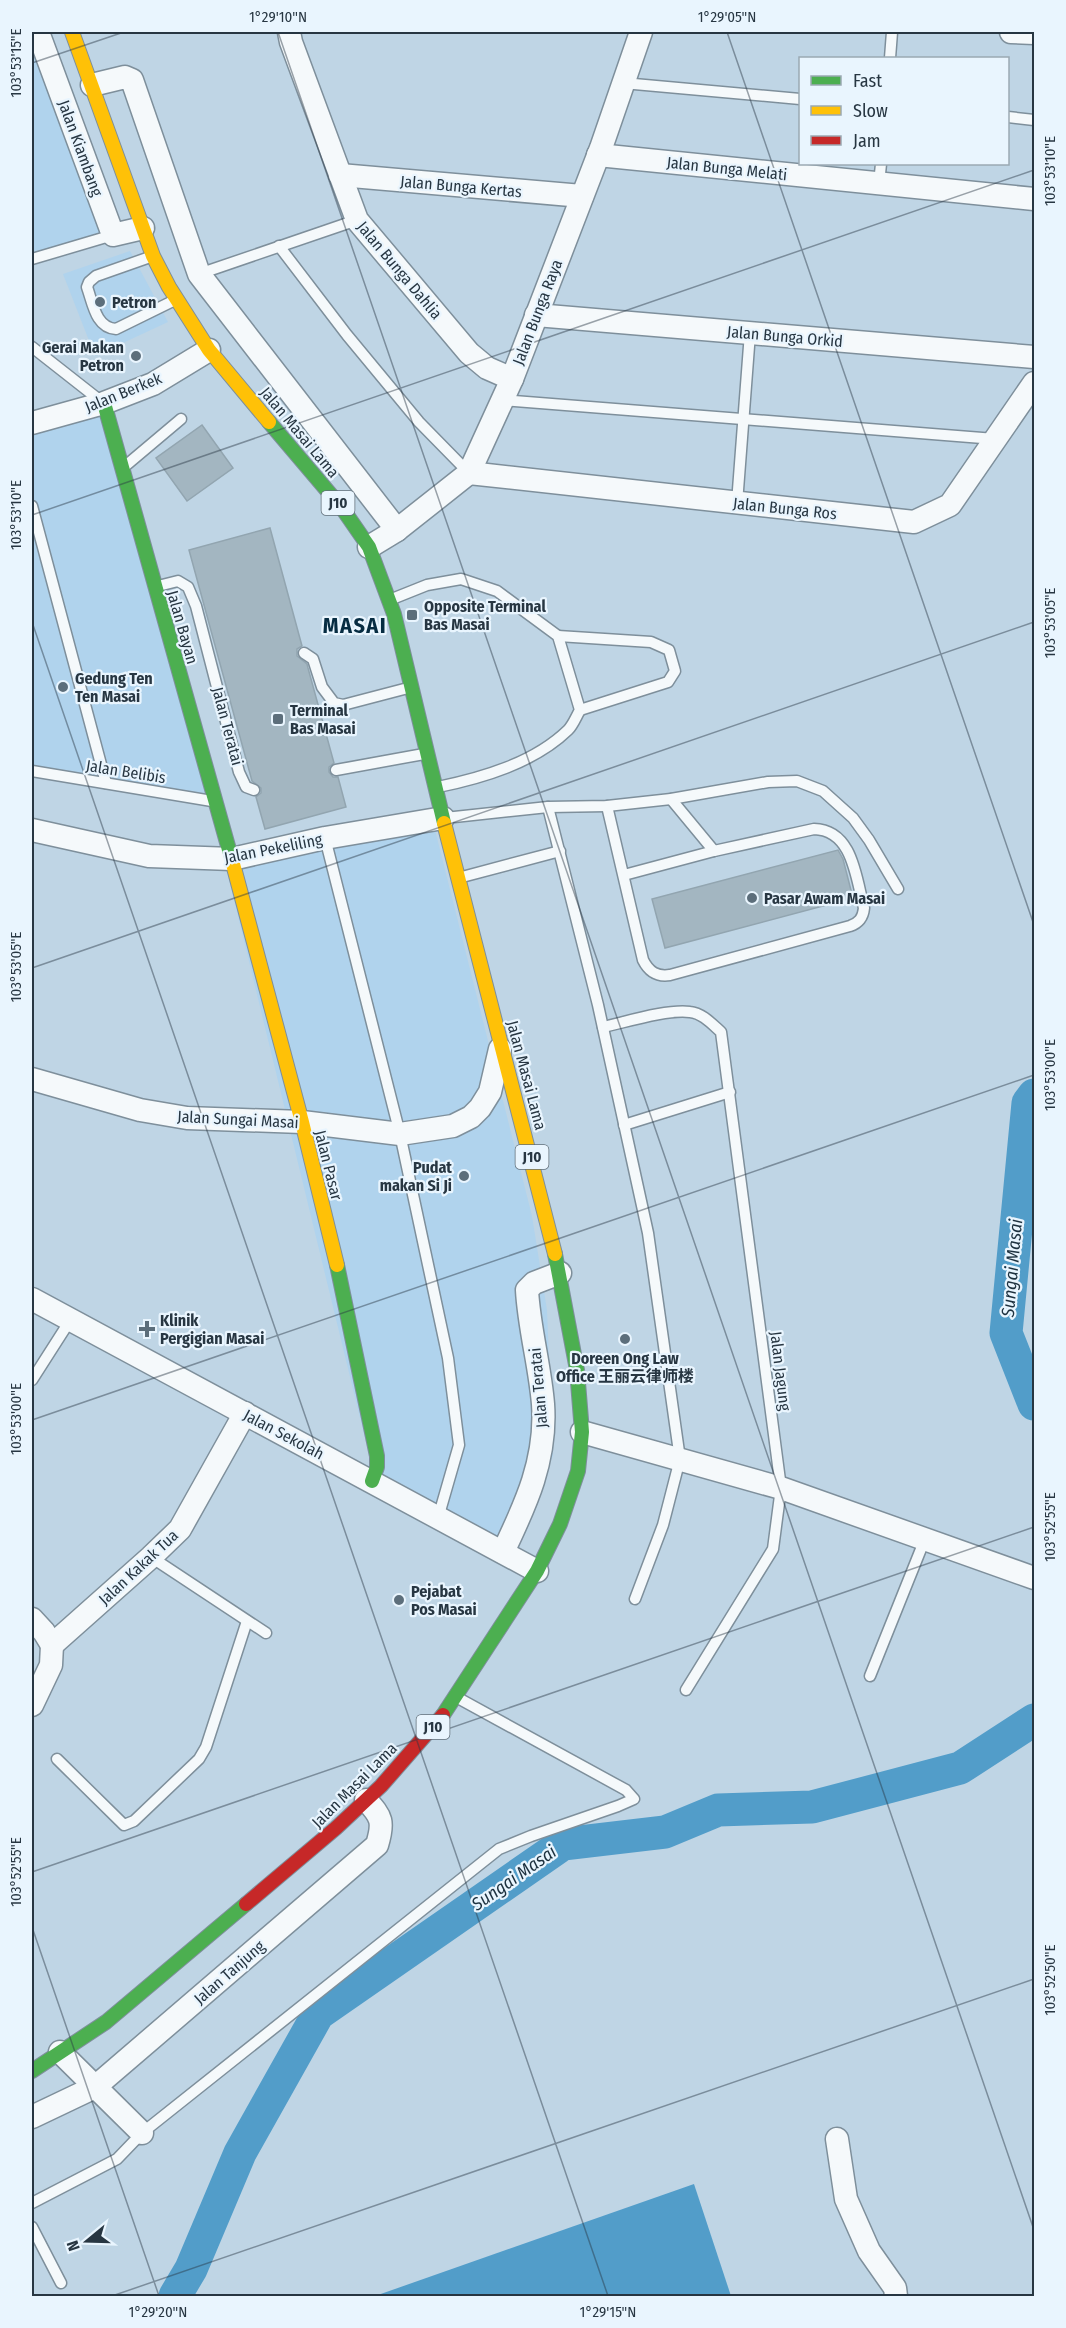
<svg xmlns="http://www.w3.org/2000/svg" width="1066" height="2328" viewBox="0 0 1066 2328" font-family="'Fira Sans Condensed','Noto Sans SC',sans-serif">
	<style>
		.built { fill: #b0d3ed }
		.water { fill: #529dc9 }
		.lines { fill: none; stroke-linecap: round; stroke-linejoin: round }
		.river { stroke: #529dc9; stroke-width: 33 }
		.building { fill: #a3b6c1; stroke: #92a5b0; stroke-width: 1.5 }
		.lane-casing { stroke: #7e8f9b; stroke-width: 13 }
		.street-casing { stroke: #7e8f9b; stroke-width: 25 }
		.fast-casing { stroke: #7e8f9b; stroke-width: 16 }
		.slow-casing { stroke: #7e8f9b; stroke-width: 16 }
		.jam-casing { stroke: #7e8f9b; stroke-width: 16 }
		.lane { stroke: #f5f9fb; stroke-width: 10 }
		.street { stroke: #f5f9fb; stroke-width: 22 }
		.fast { stroke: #4caf50; stroke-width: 14 }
		.slow { stroke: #ffc107; stroke-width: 14 }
		.jam { stroke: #c62828; stroke-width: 14 }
		.ticks { fill: none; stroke: #273642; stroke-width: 1.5; stroke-opacity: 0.45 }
		.poi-dot { fill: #5c6e7b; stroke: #e9f5fe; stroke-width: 2 }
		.labels { text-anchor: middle; stroke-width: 4.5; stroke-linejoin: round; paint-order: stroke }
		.shield { fill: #e9f5fe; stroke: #616f7a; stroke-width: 1.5 }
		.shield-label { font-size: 15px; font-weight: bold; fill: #273642 }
		.street-label { font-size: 16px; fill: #273642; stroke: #e9f5fe }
		.poi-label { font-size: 16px; font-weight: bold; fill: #273642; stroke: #e9f5fe; text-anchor: start }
		.water-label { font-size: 18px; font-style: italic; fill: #1d313f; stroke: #e9f5fe }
		.district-label { font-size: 22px; font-weight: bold; letter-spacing: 1.5px; fill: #062c42; stroke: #e9f5fe }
		.neatline { fill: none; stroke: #273642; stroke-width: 2 }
		.ticks-label { font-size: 15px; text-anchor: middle; fill: #273642 }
	</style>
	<rect width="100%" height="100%" fill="#bfd5e5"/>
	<g class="built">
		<polygon points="32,32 109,241 32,263"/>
		<polygon points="130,251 168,322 95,356 63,274"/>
		<polygon points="112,408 221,797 32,768 32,430"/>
		<polygon points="434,826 532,1216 547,1310 553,1456 512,1549 367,1472 370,1459 226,867"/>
	</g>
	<polygon class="water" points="694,2184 731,2296 375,2296"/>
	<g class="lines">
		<g class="river">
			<polyline points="1034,1095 1028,1103 1006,1333 1034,1404"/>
			<polyline points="175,2296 191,2269 240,2153 318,2014 563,1844 665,1832 718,1810 812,1807 960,1768 1034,1720"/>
		</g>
	</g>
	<g class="building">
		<polygon points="202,425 233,468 187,501 156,458"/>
		<polygon points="270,528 302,646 297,649 297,656 307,664 308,668 334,763 329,767 329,772 333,777 338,777 346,807 265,829 256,797 261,793 261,788 252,781 189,550"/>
		<polygon points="838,850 843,859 853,898 665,948 652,899"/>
	</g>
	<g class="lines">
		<g class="lane-casing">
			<g id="lane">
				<polyline points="890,58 892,32"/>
				<polyline points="623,83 800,99"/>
				<polyline points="1008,117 1034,120"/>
				<polyline points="879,183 881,164"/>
				<polyline points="279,246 347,335 419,422 469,473"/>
				<path d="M150,257L96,276L89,282L87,287C93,304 96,328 116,329L175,300"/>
				<polyline points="32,259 113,235"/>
				<polyline points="199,274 357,220"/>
				<polyline points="32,347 102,402"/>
				<polyline points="503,400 995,439"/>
				<polyline points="124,467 181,419"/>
				<polyline points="737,503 750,333"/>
				<polyline points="32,506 106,783"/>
				<polyline points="158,586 178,581 188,587 196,606 239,772 246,787 254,790"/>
				<path d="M392,599L427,585L461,579L497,591L558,636L580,710C576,717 573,725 568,730C534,763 482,778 438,787"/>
				<polyline points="558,636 651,642 669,650 675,671 668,682 580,710"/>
				<polyline points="304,653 313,659 322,687 334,703 343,705 408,688"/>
				<polyline points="336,770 424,754"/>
				<polyline points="32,771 212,801"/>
				<polyline points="671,799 714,851"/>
				<path d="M607,806L643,960C649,972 657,977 670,975L850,926C859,923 863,918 864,908C856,878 853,830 814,829L714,851L624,875"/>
				<polyline points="548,807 598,1005 648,1233 680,1459 663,1525 635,1599"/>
				<polyline points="445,818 548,807 607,806 671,799 768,782 797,781 823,791 853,818 869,840 898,889"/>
				<polyline points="325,838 400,1134 448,1358 459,1445 438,1518"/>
				<polyline points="462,877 560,851"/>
				<path d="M603,1027C626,1022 667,1009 690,1012C702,1013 712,1024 721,1032L781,1488L773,1549L686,1690"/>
				<polyline points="624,1125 730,1092"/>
				<polyline points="32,1380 71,1319"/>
				<polyline points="151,1557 266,1633"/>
				<polyline points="870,1676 925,1539"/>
				<polyline points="57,1759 124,1825 134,1821 199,1759 206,1747 247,1621"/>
				<polyline points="32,2203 117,2159 142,2133 499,1849 531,1836 618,1806 634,1799 626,1790 458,1698"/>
				<polyline points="32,2227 61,2283"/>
			</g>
		</g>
		<g class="street-casing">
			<g id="street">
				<polyline points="38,32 113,235 143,228"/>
				<polyline points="289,32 291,42 357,220 469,353 487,368 512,379"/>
				<polyline points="1011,32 1034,33"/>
				<polyline points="92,85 125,77 132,80 199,274 397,530"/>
				<polyline points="598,155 1034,199"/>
				<polyline points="340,175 582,196"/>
				<polyline points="536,315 1034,357"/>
				<polyline points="32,423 104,403 153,384 209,350"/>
				<polyline points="469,473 914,522 950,505 1034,383"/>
				<polyline points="369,547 397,530 469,473 512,379 601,148 641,32"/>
				<polyline points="32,830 149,856 232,859 325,838 443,818"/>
				<polyline points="32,1079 140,1110 187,1118 302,1122 400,1134 453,1126 471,1117 480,1108 490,1092 500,1049"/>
				<polyline points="32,1299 537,1571"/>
				<polyline points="582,1432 781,1488 1034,1578"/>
				<path d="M503,1552C526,1504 547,1459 543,1404C540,1366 529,1328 527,1290L534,1283L560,1273"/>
				<polyline points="32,1619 44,1632 52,1645"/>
				<polyline points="52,1645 151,1557 180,1529 245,1413"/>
				<polyline points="32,1705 51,1665 52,1645"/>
				<polyline points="60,2052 142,2133"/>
				<path d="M32,2117L95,2087L377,1845C384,1822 382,1817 366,1800"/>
				<polyline points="837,2139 846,2199 869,2251 895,2288 896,2296"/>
			</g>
		</g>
		<g class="fast-casing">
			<g id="fast">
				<polyline points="104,403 233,864"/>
				<polyline points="269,422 342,508 369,547 394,614 444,823"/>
				<polyline points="337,1265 377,1456 377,1467 372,1481"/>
				<polyline points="443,1715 537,1571 560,1524 578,1471 582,1432 577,1370 555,1254"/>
				<polyline points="32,2071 106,2022 246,1904"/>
			</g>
		</g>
		<g class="slow-casing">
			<g id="slow">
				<polyline points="72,32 153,256 169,287 209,350 269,422"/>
				<polyline points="444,823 555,1254"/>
				<polyline points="233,864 302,1122 337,1265"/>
			</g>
		</g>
		<g class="jam-casing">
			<polyline id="jam" points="246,1904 336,1828 381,1786 443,1715"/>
		</g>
		<use href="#lane" class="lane"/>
		<use href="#street" class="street"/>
		<use href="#fast" class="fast"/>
		<use href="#slow" class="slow"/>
		<use href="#jam" class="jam"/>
	</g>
	<path class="ticks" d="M278,32L1034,2230M727,32L1034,925M32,63L124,32M32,515L1034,170M32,622L608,2296M32,968L1034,622M32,1420L1034,1075M32,1872L1034,1527M32,1927L159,2296M112,2296L1034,1979"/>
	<g class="poi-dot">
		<circle cx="100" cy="302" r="6"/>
		<circle cx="136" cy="356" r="6"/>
		<rect x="406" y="609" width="12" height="12" rx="3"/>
		<circle cx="63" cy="687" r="6"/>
		<rect x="272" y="713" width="12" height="12" rx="3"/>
		<circle cx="752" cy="898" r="6"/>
		<circle cx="464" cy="1176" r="6"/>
		<path d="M144 1320h6v6h6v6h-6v6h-6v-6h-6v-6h6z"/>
		<circle cx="625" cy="1339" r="6"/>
		<circle cx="399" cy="1600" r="6"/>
	</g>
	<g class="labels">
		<g class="shield">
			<rect x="321.5" y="491" width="33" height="24" rx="4.5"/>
			<rect x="515.5" y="1145" width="33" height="24" rx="4.5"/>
			<rect x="416.5" y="1715" width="33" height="24" rx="4.5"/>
		</g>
		<g class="shield-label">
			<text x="338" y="508">J10</text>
			<text x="532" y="1162">J10</text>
			<text x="433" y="1732">J10</text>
		</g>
		<g class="street-label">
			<text transform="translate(81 148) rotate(70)" y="6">Jalan Kiambang</text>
			<text transform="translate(727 168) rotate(6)" y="6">Jalan Bunga Melati</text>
			<text transform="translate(461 186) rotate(5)" y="6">Jalan Bunga Kertas</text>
			<text transform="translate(400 270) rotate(50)" y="6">Jalan Bunga Dahlia</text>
			<text transform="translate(537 312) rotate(-69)" y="6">Jalan Bunga Raya</text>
			<text transform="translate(785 336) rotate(5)" y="6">Jalan Bunga Orkid</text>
			<text transform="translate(123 392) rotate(-22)" y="6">Jalan Berkek</text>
			<text transform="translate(300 432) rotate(50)" y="6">Jalan Masai Lama</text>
			<text transform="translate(785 508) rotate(6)" y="6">Jalan Bunga Ros</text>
			<text transform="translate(183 627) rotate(74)" y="6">Jalan Bayan</text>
			<text transform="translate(228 726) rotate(75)" y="6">Jalan Teratai</text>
			<text transform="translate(126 771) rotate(9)" y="6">Jalan Belibis</text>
			<text transform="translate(273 848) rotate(-11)" y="6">Jalan Pekeliling</text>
			<text transform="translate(527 1075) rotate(75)" y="6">Jalan Masai Lama</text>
			<text transform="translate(238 1119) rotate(3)" y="6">Jalan Sungai Masai</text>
			<text transform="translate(329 1165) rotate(76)" y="6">Jalan Pasar</text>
			<text transform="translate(781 1371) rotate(83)" y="6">Jalan Jagung</text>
			<text transform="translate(538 1388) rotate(-95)" y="6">Jalan Teratai</text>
			<text transform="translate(284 1434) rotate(28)" y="6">Jalan Sekolah</text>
			<text transform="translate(138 1567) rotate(-43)" y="6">Jalan Kakak Tua</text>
			<text transform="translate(354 1785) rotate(-45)" y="6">Jalan Masai Lama</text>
			<text transform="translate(229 1972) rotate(-41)" y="6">Jalan Tanjung</text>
		</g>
		<g class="poi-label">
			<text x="112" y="308">Petron</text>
			<text x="124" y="353" text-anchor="end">Gerai Makan<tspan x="124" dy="18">Petron</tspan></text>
			<text x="424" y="612">Opposite Terminal<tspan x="424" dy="18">Bas Masai</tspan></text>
			<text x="75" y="684">Gedung Ten<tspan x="75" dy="18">Ten Masai</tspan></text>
			<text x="290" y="716">Terminal<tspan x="290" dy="18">Bas Masai</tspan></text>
			<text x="764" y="904">Pasar Awam Masai</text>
			<text x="452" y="1173" text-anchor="end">Pudat<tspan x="452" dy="18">makan Si Ji</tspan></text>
			<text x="160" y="1326">Klinik<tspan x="160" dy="18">Pergigian Masai</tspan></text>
			<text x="625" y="1364" text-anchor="middle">Doreen Ong Law<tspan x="625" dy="18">Office 王丽云律师楼</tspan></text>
			<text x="411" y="1597">Pejabat<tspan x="411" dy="18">Pos Masai</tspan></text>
		</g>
		<g class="water-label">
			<text transform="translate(1012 1268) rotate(-85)" y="6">Sungai Masai</text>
			<text transform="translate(514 1878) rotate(-35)" y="6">Sungai Masai</text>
		</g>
		<g class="district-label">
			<text x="355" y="633">MASAI</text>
		</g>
	</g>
	<rect width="1066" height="2328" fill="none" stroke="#e9f5fe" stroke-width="66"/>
	<rect x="799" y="57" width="210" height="108" fill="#e9f5fe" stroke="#9ba9b3" stroke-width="1.5"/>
	<rect x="811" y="76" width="30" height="9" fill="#4caf50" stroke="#9ba9b3" stroke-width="1.5"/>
	<text x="853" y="87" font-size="18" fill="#273642">Fast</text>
	<rect x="811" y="106" width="30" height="9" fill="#ffc107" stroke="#9ba9b3" stroke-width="1.5"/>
	<text x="853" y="117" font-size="18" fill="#273642">Slow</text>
	<rect x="811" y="136" width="30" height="9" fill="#c62828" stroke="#9ba9b3" stroke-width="1.5"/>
	<text x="853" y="147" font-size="18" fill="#273642">Jam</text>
	<g transform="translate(87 2241) rotate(251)" stroke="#e9f5fe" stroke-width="4.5" paint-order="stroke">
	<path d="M0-4.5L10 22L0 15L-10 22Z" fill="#273642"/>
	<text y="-9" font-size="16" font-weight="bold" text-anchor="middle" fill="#273642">N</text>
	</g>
	<rect x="33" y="33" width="1000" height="2262" class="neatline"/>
	<g class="ticks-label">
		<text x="278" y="22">1°29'10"N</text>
		<text x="727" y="22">1°29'05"N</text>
		<text transform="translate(16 63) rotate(-90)" y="5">103°53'15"E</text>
		<text transform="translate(1050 171) rotate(-90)" y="5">103°53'10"E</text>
		<text transform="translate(16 515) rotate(-90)" y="5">103°53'10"E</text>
		<text transform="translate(1050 623) rotate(-90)" y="5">103°53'05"E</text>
		<text transform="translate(16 967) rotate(-90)" y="5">103°53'05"E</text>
		<text transform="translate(1050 1075) rotate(-90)" y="5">103°53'00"E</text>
		<text transform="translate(16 1419) rotate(-90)" y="5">103°53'00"E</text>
		<text transform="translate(1050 1527) rotate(-90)" y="5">103°52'55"E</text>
		<text transform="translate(16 1872) rotate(-90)" y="5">103°52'55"E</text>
		<text transform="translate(1050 1980) rotate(-90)" y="5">103°52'50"E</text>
		<text x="158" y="2317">1°29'20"N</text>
		<text x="608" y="2317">1°29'15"N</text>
	</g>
</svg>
